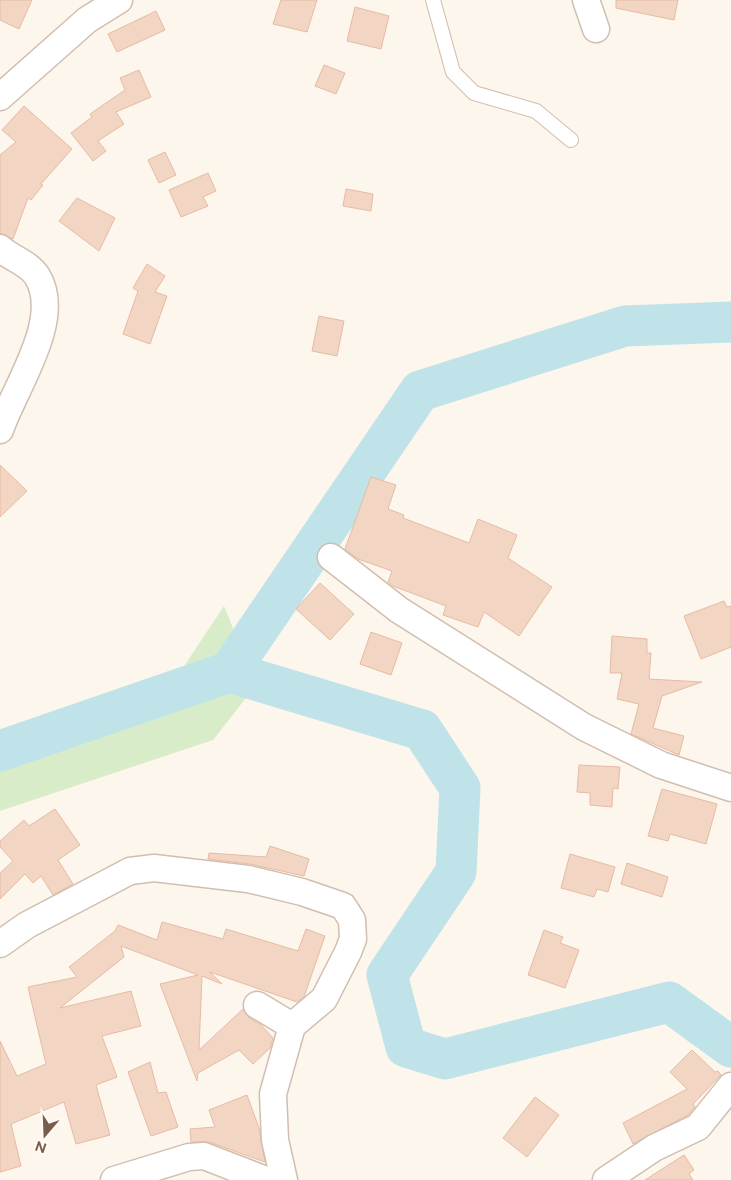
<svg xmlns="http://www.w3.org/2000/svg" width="731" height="1180" viewBox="0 0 731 1180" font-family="Figtree,sans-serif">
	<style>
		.green { fill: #d8ecc9 }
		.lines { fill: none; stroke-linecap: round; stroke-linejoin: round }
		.river { stroke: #bfe3e8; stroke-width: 41 }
		.building { fill: #f3d5c3; stroke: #e6bba3 }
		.lane-casing { stroke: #d1beb0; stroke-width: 16 }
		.street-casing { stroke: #d1beb0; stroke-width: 29 }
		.lane { stroke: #fff; stroke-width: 14 }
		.street { stroke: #fff; stroke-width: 26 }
	</style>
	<rect width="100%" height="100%" fill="#fdf6ec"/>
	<polygon class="green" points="224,606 256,685 213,740 0,811 0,736 173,683"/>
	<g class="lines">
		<g class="river">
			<polyline points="229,672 422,730 460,788 456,872 387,975 406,1047 445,1059 669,1002 731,1047"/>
			<polyline points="0,751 229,672 420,391 625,326 731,322"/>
		</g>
	</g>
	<g class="building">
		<polygon points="0,0 32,0 19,29 0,20"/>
		<polygon points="281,0 317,0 307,32 273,24"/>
		<polygon points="616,0 678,0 674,20 616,8"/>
		<polygon points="355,7 389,16 381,49 347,41"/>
		<polygon points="156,11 165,30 117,52 108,34"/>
		<polygon points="324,65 345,73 336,94 315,86"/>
		<polygon points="139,70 151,97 116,112 124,124 98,141 106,151 93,161 71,133 92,117 90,114 125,90 120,78"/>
		<polygon points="24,106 72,149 41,184 43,185 31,200 28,198 13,239 0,233 0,155 16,142 2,130"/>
		<polygon points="165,152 176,175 159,183 148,160"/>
		<polygon points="208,173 216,191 203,197 208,206 181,217 169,190"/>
		<polygon points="346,189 373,194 371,211 343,206"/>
		<polygon points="77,198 115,218 99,251 59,221"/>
		<polygon points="147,264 165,276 155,292 167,296 150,344 123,334 138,291 133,288"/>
		<polygon points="319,316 344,321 337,356 312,351"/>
		<polygon points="0,465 27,491 0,517"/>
		<polygon points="371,477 396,485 388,509 404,515 403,518 469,543 478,519 517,535 508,558 552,587 519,636 484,612 478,627 443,615 446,606 393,586 388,582 392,571 358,559 345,549"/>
		<polygon points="320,583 354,614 330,640 296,609"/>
		<polygon points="724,601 727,607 731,606 731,647 701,659 684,616"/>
		<polygon points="371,632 402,643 391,675 360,664"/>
		<polygon points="612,636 647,639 647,653 651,653 649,679 702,682 662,696 653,728 684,736 679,755 631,734 639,704 617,699 622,673 610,673"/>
		<polygon points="579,765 620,767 618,789 613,788 612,807 590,805 590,793 577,792"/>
		<polygon points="662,789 717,804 706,844 670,834 668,841 648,836"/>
		<polygon points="55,809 80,845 58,860 73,884 53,895 41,876 33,883 25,874 0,899 0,873 13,861 0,847 0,841 24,820 29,826"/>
		<polygon points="270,846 309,859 304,876 250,864 208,859 209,853 266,857"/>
		<polygon points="570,854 615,867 608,892 597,889 594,897 561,888"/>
		<polygon points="627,863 668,877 662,897 621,884"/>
		<polygon points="162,922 223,939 226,929 298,951 306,929 325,936 304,997 297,1002 210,972 222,984 202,976 199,1050 243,1009 249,1018 261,1025 273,1038 270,1048 253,1064 239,1050 198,1073 197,1081 160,984 198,975 121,946 124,957 60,1008 131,991 141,1026 102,1036 117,1077 96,1085 110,1135 76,1144 64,1102 11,1124 21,1166 0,1172 0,1041 17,1076 46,1064 28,987 77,977 69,967 115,931 118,925 157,940"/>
		<polygon points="544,930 563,937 560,943 579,950 565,988 528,975"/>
		<polygon points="692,1050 715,1072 718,1071 721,1075 693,1104 695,1107 688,1115 633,1144 623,1123 687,1089 670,1072"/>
		<polygon points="150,1062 158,1093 166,1092 178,1127 151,1136 128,1072"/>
		<polygon points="247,1095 259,1128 265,1162 209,1142 191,1142 190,1129 215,1127 209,1110"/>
		<polygon points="535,1097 559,1115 527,1157 503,1138"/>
		<polygon points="684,1155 694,1170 689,1174 693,1180 645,1180"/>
	</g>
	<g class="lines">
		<g class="lane-casing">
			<polyline id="lane" points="433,0 453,72 474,93 536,111 571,140"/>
		</g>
		<g class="street-casing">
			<g id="street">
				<polyline points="586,0 596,29"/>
				<polyline points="0,97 87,20 119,0"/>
				<path d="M0,248C10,258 29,263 37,276C64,319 14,388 0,430"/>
				<polyline points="331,557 399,610 584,727 661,765 731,788"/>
				<polyline points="0,944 27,925 130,871 154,868 248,879 302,892 343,906 352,920 353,939 348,952 324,999 292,1026"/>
				<polyline points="257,1005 292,1026 273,1094 275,1140 284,1180"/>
				<polyline points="114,1180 189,1157 204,1156 266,1180"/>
				<polyline points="606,1180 654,1148 698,1127 731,1086"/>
			</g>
		</g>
		<use href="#lane" class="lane"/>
		<use href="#street" class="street"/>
	</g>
	<g transform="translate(45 1135) rotate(199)" stroke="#fffaf3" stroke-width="4" paint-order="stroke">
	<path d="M0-4L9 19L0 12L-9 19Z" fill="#7a5c4d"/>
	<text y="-8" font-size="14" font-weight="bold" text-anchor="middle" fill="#7a5c4d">N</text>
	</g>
</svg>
